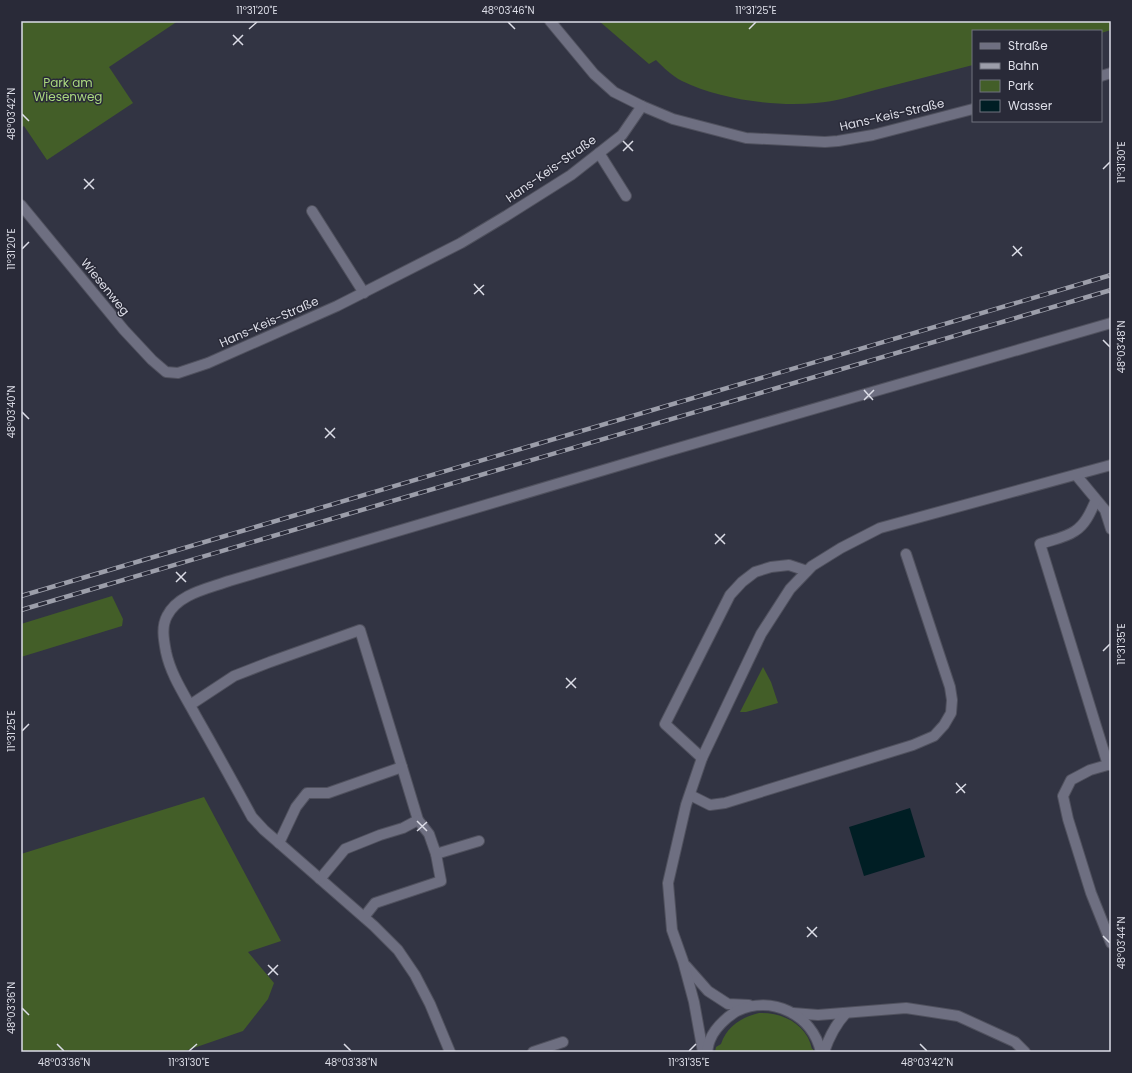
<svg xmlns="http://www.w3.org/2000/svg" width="1132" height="1073" viewBox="0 0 1132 1073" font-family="Poppins,sans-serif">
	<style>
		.green { fill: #435e28 }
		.water { fill: #001e24 }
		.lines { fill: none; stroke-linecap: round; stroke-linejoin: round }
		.service-casing { stroke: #50515e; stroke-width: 12 }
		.minor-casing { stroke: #50515e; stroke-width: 12 }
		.service { stroke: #6e6f81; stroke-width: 10 }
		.minor { stroke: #6e6f81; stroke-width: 10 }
		.rail-casing { stroke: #9c9eaa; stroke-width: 4.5 }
		.rail { stroke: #292a38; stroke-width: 3; stroke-dasharray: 9; stroke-linecap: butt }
		.ticks { fill: none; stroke: #dcdde7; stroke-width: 1.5 }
		.labels { text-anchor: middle; stroke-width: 3; stroke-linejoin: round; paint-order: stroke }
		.park-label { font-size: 12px; fill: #aad97e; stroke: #292a38 }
		.street-label { font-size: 12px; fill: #dcdde7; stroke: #292a38 }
		.neatline { fill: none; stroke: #dcdde7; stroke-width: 1.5 }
		.ticks-label { font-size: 10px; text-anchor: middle; fill: #dcdde7 }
	</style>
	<rect width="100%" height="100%" fill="#323443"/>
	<g class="green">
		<polygon points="21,21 178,21 109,67 133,103 47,160 24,126 21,128"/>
		<path d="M599,21H1111V30L1101,33V31H973V65C940,73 908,82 875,90C856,95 835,102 816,103C774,107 719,99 682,81C672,76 663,67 656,60L649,64Z"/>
		<polygon points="112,596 123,619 122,626 21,657 21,624"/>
		<polygon points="763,667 771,682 778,703 746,712 740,712"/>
		<polygon points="204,797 281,941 248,952 274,983 268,999 243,1031 182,1052 21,1052 21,854"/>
		<path d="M759,1013C782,1012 807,1024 812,1049H813L814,1052H715L716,1047L721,1044C727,1026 742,1017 759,1013Z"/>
	</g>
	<polygon class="water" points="910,808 925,857 864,876 849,827"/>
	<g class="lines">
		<g class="service-casing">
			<g id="service">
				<polyline points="599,153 626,196"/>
				<polyline points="312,211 364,293"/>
				<polyline points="1076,475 1105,510 1111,529"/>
				<path d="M1096,500C1091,511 1086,524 1075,531C1065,538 1051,540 1040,544L1108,765"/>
				<path d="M190,705L234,676L270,662L360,630L402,767L328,793H307L296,807L279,843L264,830L252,817C234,784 216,751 197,718C186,697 171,676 166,652C164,641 161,627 167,616C178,594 207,589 229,581L668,451L1111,323"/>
				<polyline points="702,758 665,724 730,595 742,582 755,572 771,567 789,565 807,571"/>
				<polyline points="1111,764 1090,770 1071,780 1063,796 1068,819 1091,893 1111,943"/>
				<polyline points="402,767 418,820 429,834 436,854 479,841"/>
				<polyline points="690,795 710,805 725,803 913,745 934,736 944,725 951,713 952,700 950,687 906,554"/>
				<polyline points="279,843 374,926 398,950 415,975 430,1004 450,1052"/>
				<polyline points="320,879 345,849 380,835 403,828 418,820"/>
				<polyline points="364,917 375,903 441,881 436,854"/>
				<polyline points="686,966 708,991 728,1004 749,1005"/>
				<polyline points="793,1013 818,1015 906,1008 958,1016 1015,1042 1025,1052"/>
				<polyline points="533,1052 563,1042"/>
				<polyline points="703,1052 694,1002 683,961 672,930 668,883 686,805 702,758 761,634 790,589 812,566 841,548 880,528 1111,465"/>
				<path d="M707,1052C708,1048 708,1044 710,1040C713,1032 720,1024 727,1018C730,1016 733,1013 737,1011C772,995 812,1014 821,1052"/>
				<path d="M824,1052C829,1037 835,1025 846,1013"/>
			</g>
		</g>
		<g class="minor-casing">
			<g id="minor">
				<polyline points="550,21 594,74 614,92 642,106 673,119 746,138 825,142 838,141 873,135 973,109"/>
				<polyline points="1101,76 1111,73"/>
				<polyline points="21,205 124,330 152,360 166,372 178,373 208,363 337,306 461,243 506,216 571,175 622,135 642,106"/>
			</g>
		</g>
		<use href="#service" class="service"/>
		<use href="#minor" class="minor"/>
		<g class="rail-casing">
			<g id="rail">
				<polyline points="21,596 1111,275"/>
				<polyline points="21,610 1111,290"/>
			</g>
		</g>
		<use href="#rail" class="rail"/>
	</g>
	<path class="ticks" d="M508,22L515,29M249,29L257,22M749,29L756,22M233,35L243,45M233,45L243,35M22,114L29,121M623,141L633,151M623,151L633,141M1103,169L1110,162M84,179L94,189M84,189L94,179M1013,246L1022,256M22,249L29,242M1012,256L1022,247M474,284L484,295M474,294L484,285M1103,340L1110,347M864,390L873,400M864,400L874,390M22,412L29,419M325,428L335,438M325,438L335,428M715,534L725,544M715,544L725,534M176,572L186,582M176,582L186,572M1103,651L1110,644M566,678L576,688M566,688L576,678M22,731L29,724M956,783L965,793M956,793L966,784M417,821L427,831M417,831L427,822M807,927L817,937M1103,936L1110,943M807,937L817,927M268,965L278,975M268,975L278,965M22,1008L29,1015M57,1044L64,1051M344,1044L351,1051M920,1044L927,1051M189,1051L197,1044M689,1051L696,1044"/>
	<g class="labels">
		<g class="park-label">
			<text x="68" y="87">Park am<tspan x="68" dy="14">Wiesenweg</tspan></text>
		</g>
		<g class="street-label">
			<text transform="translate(892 115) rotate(-13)" y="4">Hans-Keis-Straße</text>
			<text transform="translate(551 169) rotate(-35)" y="4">Hans-Keis-Straße</text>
			<text transform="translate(105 287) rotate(51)" y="4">Wiesenweg</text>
			<text transform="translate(269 322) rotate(-24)" y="4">Hans-Keis-Straße</text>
		</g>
	</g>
	<rect width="1132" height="1073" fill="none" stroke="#292a38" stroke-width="44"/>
	<rect x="972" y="30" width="130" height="92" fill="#292a38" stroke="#71727e"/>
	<rect x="980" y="43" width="20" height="6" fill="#6e6f81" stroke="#71727e"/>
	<text x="1008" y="50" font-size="12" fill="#dcdde7">Straße</text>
	<rect x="980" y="63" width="20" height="6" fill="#9c9eaa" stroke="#71727e"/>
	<text x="1008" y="70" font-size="12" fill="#dcdde7">Bahn</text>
	<rect x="980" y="80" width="20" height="12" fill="#435e28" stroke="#71727e"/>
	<text x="1008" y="90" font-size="12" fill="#dcdde7">Park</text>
	<rect x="980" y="100" width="20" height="12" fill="#001e24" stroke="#71727e"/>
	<text x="1008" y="110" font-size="12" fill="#dcdde7">Wasser</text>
	<rect x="22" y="22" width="1088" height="1029" class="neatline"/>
	<g class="ticks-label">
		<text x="257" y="14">11°31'20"E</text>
		<text x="508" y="14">48°03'46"N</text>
		<text x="756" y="14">11°31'25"E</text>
		<text transform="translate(11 114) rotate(-90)" y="4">48°03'42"N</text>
		<text transform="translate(1121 162) rotate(-90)" y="4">11°31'30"E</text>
		<text transform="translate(11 249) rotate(-90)" y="4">11°31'20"E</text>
		<text transform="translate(1121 347) rotate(-90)" y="4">48°03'48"N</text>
		<text transform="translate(11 412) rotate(-90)" y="4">48°03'40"N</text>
		<text transform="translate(1121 644) rotate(-90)" y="4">11°31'35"E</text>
		<text transform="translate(11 731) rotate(-90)" y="4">11°31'25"E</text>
		<text transform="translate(1121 943) rotate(-90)" y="4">48°03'44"N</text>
		<text transform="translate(11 1008) rotate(-90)" y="4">48°03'36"N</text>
		<text x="64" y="1066">48°03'36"N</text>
		<text x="189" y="1066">11°31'30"E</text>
		<text x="351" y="1066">48°03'38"N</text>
		<text x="689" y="1066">11°31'35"E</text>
		<text x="927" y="1066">48°03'42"N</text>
	</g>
</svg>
